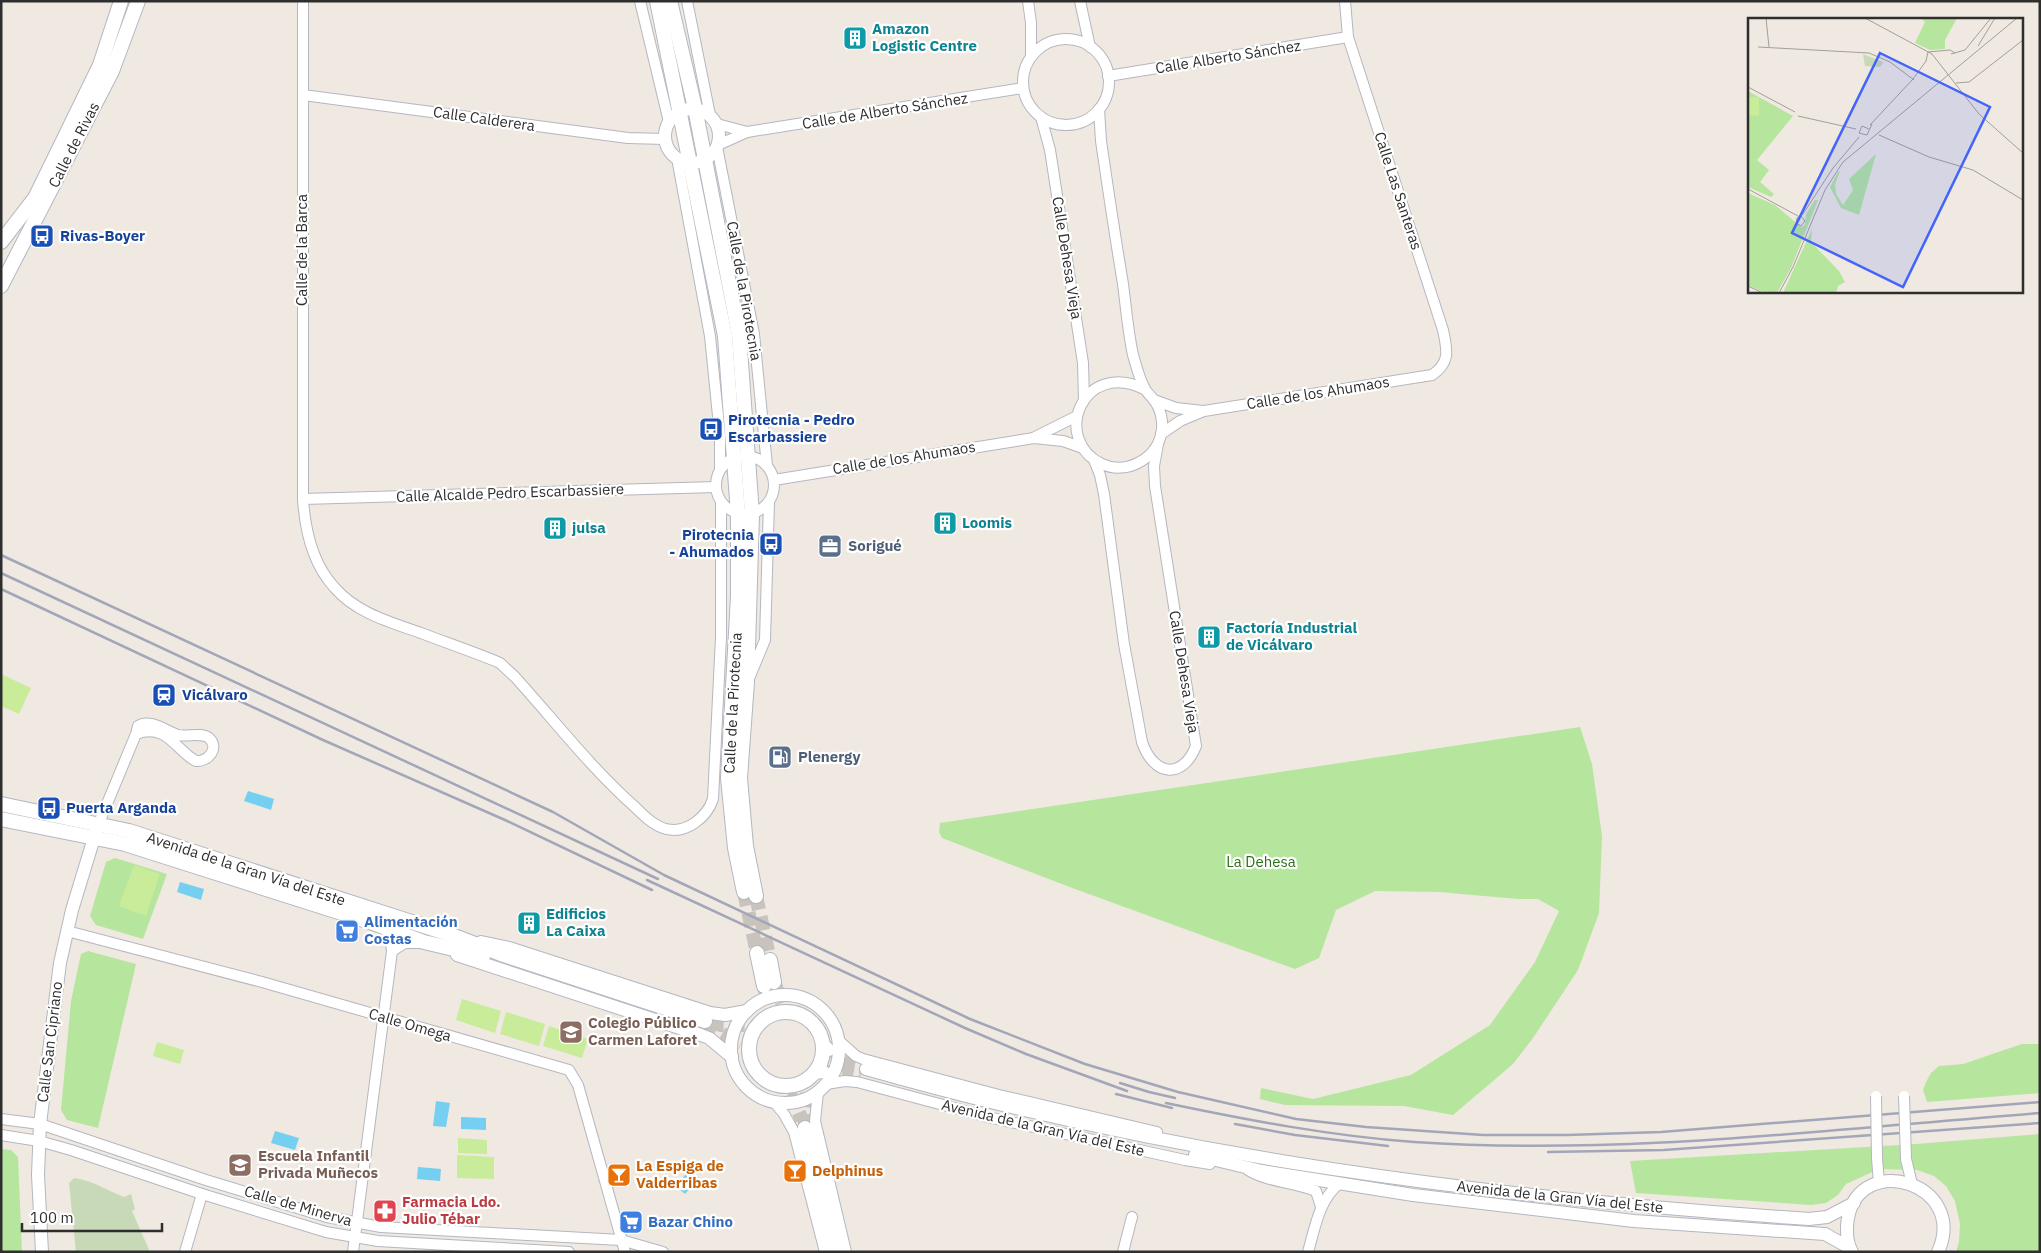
<svg xmlns="http://www.w3.org/2000/svg" width="2041" height="1253" viewBox="0 0 2041 1253" font-family="'IBM Plex Sans',sans-serif">
	<style>
		.green { fill: #b6e59e }
		.cemetery { fill: #c8d9b8 }
		.pitch { fill: #c9ec9a }
		.water { fill: #75cff0 }
		.lines { fill: none; stroke-linecap: round; stroke-linejoin: round }
		.tertiary-tunnel { stroke: #c8c4bd; stroke-width: 12; stroke-dasharray: 12 6; stroke-linecap: butt }
		.secondary-tunnel { stroke: #c8c4bd; stroke-width: 14; stroke-dasharray: 14 7; stroke-linecap: butt }
		.minor-casing { stroke: #b4b7c1; stroke-width: 12 }
		.tertiary-casing { stroke: #b4b7c1; stroke-width: 14 }
		.secondary-casing { stroke: #b4b7c1; stroke-width: 16 }
		.minor { stroke: #fff; stroke-width: 10 }
		.tertiary { stroke: #fff; stroke-width: 12 }
		.secondary { stroke: #fff; stroke-width: 14 }
		.rail { stroke: #a3a6b8; stroke-width: 2.5 }
		.minor-bridge-casing { stroke: #b4b7c1; stroke-width: 12; stroke-linecap: butt }
		.minor-bridge { stroke: #fff; stroke-width: 10 }
		.labels { text-anchor: middle; stroke-width: 4.5; stroke-linejoin: round; paint-order: stroke }
		.culture-label { font-size: 15px; font-weight: bold; fill: #0d838f; stroke: #fff; text-anchor: start }
		.street-label { font-size: 15px; fill: #2e2e2e; stroke: #fff }
		.transit-label { font-size: 15px; font-weight: bold; fill: #164399; stroke: #fff; text-anchor: start }
		.service-label { font-size: 15px; font-weight: bold; fill: #4e5e75; stroke: #fff; text-anchor: start }
		.park-label { font-size: 15px; fill: #2c6e1b; stroke: #fff }
		.shop-label { font-size: 15px; font-weight: bold; fill: #366cbe; stroke: #fff; text-anchor: start }
		.education-label { font-size: 15px; font-weight: bold; fill: #785e54; stroke: #fff; text-anchor: start }
		.food-label { font-size: 15px; font-weight: bold; fill: #c56008; stroke: #fff; text-anchor: start }
		.health-label { font-size: 15px; font-weight: bold; fill: #be3a42; stroke: #fff; text-anchor: start }
		.inset-road { fill: none; stroke: #a29e99; stroke-width: 1 }
		.view { fill: #4264fb; fill-opacity: 0.15; stroke: #4264fb; stroke-width: 2.5 }
		.inset-edge { fill: none; stroke: #2e2e2e; stroke-width: 2.5 }
	</style>
	<rect width="100%" height="100%" fill="#efe9e1"/>
	<g class="green">
		<polygon points="1580,727 1592,764 1602,836 1599,913 1578,970 1533,1038 1513,1064 1453,1115 1404,1106 1285,1105 1260,1099 1261,1088 1313,1099 1411,1075 1490,1025 1535,962 1559,911 1538,899 1518,899 1439,892 1375,891 1336,910 1319,958 1295,969 1075,889 942,838 939,832 940,823"/>
		<polygon points="115,858 167,874 143,939 96,925 90,916 106,862"/>
		<polygon points="88,951 136,964 98,1128 67,1120 61,1110 71,1001 81,954"/>
		<polygon points="2022,1044 2040,1044 2040,1093 1927,1102 1923,1090 1926,1082 1931,1073 1939,1066 1963,1064"/>
		<polygon points="2040,1134 2040,1252 1956,1252 1959,1242 1960,1224 1955,1201 1946,1186 1934,1176 1917,1170 1879,1169 1846,1184 1838,1195 1826,1203 1811,1205 1636,1193 1630,1161 1916,1144"/>
		<polygon points="1,1149 11,1150 18,1157 22,1252 1,1252"/>
	</g>
	<path class="cemetery" d="M74,1178C92,1180 108,1191 124,1197L131,1194L135,1209L132,1211L150,1252H76L69,1183Z"/>
	<g class="pitch">
		<polygon points="1,674 31,688 19,714 1,706"/>
		<polygon points="134,865 160,874 146,916 119,906"/>
		<polygon points="462,999 501,1011 495,1033 456,1020"/>
		<polygon points="506,1012 545,1024 539,1046 500,1034"/>
		<polygon points="549,1026 588,1039 582,1058 543,1046"/>
		<polygon points="157,1042 184,1050 180,1064 153,1056"/>
		<polygon points="458,1138 487,1140 487,1154 458,1153"/>
		<polygon points="457,1155 494,1157 494,1179 457,1178"/>
	</g>
	<g class="water">
		<polygon points="248,791 274,799 271,810 244,801"/>
		<polygon points="180,882 204,889 201,900 177,892"/>
		<polygon points="436,1101 450,1103 446,1127 433,1126"/>
		<polygon points="461,1117 486,1118 486,1130 461,1129"/>
		<polygon points="275,1131 299,1138 295,1150 271,1143"/>
		<polygon points="418,1167 441,1169 440,1181 417,1179"/>
		<polygon points="689,1170 699,1178 685,1194 676,1186"/>
	</g>
	<g class="lines">
		<g class="tertiary-tunnel">
			<polyline points="829,1050 853,1065 866,1069"/>
			<polyline points="824,1072 843,1070 861,1074"/>
		</g>
		<g class="secondary-tunnel">
			<polyline points="744,892 757,953"/>
			<polyline points="756,896 770,960"/>
			<polyline points="774,982 782,1003"/>
			<polyline points="764,986 769,1005"/>
			<polyline points="710,1022 721,1025 747,1025"/>
			<polyline points="703,1025 721,1033 741,1044"/>
			<polyline points="789,1094 794,1101 802,1120"/>
			<polyline points="805,1128 805,1109 808,1088"/>
		</g>
		<g class="minor-casing">
			<g id="minor">
				<path d="M303,1V499C305,530 312,563 334,587C356,613 390,622 421,633C447,643 474,652 500,663L515,677C554,720 591,768 635,807C643,815 654,826 666,829C687,834 707,817 713,799L721,637V502"/>
				<polyline points="640,1 669,122"/>
				<polyline points="687,1 710,115"/>
				<polyline points="1028,1 1031,23 1031,56"/>
				<polyline points="1080,1 1090,47"/>
				<circle cx="1066" cy="82" r="43"/>
				<polyline points="1108,76 1348,37"/>
				<polyline points="303,95 628,138 665,139"/>
				<path d="M1099,109L1101,141C1108,189 1115,236 1123,284C1126,307 1128,332 1133,355C1136,365 1139,378 1144,387C1146,392 1150,395 1153,399C1161,408 1164,423 1161,435C1155,460 1125,475 1102,464C1051,440 1082,359 1144,389"/>
				<polyline points="1041,117 1050,150 1083,363 1084,400"/>
				<polyline points="717,124 747,132"/>
				<polyline points="718,145 747,132 1023,88"/>
				<polyline points="717,147 754,334 767,466"/>
				<polyline points="677,158 710,336 720,436 720,469"/>
				<polyline points="1154,400 1176,408 1203,411"/>
				<path d="M1161,434L1180,421L1204,411L1432,375C1451,362 1447,350 1443,330L1348,37L1345,1"/>
				<polyline points="1035,437 1077,416"/>
				<circle cx="745" cy="485" r="29"/>
				<path d="M1094,460L1100,475L1104,494L1124,644L1142,742C1153,775 1182,781 1196,746L1155,486L1154,466L1158,444"/>
				<polyline points="774,480 1034,438 1063,441 1083,448"/>
				<polyline points="303,499 716,487"/>
				<polyline points="750,676 765,640 769,502"/>
				<path d="M99,823L136,734L138,726C150,718 166,731 178,735C187,737 201,732 209,738C220,748 208,762 196,761C176,751 167,722 136,734"/>
				<polyline points="67,931 262,982 569,1070 578,1085 625,1252"/>
				<polyline points="392,951 405,943 421,943"/>
				<polyline points="838,1040 856,1056 863,1059 999,1095 1157,1132"/>
				<polyline points="826,1084 845,1081 857,1082 992,1118 1185,1160 1210,1164"/>
				<polyline points="818,1092 815,1121 846,1252"/>
				<polyline points="774,1102 784,1114 794,1132 825,1252"/>
				<polyline points="1,1119 40,1124 206,1180 327,1217 381,1227 621,1240 663,1252"/>
				<polyline points="1,1135 39,1141 71,1150 202,1194 326,1232 378,1241 569,1252"/>
				<polyline points="1877,1158 1879,1183"/>
				<polyline points="1906,1159 1912,1184"/>
				<path d="M1248,1170C1268,1182 1293,1182 1316,1191L1321,1207"/>
				<polyline points="185,1252 202,1194"/>
				<polyline points="353,1252 392,951 390,938 383,926"/>
				<polyline points="1123,1252 1132,1217"/>
				<path d="M1308,1252C1315,1228 1319,1199 1340,1183"/>
			</g>
		</g>
		<g class="tertiary-casing">
			<g id="tertiary">
				<circle cx="692" cy="136" r="27"/>
				<polyline points="481,942 509,948 710,1013 725,1015 747,1011"/>
				<polyline points="457,955 701,1035 709,1038 732,1057"/>
				<circle cx="785" cy="1049" r="54"/>
				<polyline points="822,1043 829,1050"/>
				<path d="M866,1069C1173,1157 1491,1198 1809,1219L1827,1217L1854,1203"/>
				<polyline points="814,1073 824,1072"/>
				<polyline points="1195,1155 1262,1171 1413,1195 1634,1221 1825,1234 1850,1248"/>
				<polyline points="42,1252 38,1175 40,1124 60,963 72,910 97,828"/>
				<path d="M1852,1252C1846,1241 1846,1230 1848,1218C1860,1151 1969,1183 1938,1252"/>
			</g>
		</g>
		<g class="secondary-casing">
			<g id="secondary">
				<polyline points="657,1 725,336 738,514 738,596 728,778 735,848 744,892"/>
				<polyline points="670,1 695,108 739,335 752,514 747,682 740,778 746,846 756,896"/>
				<polyline points="1,242 35,198 59,149 100,65 121,1"/>
				<polyline points="1,286 112,71 138,1"/>
				<polyline points="1,804 129,831 449,934 501,954 705,1021"/>
				<polyline points="1,819 125,844 370,922 424,942 483,956"/>
				<polyline points="757,953 764,986"/>
				<polyline points="770,960 774,982"/>
				<circle cx="786" cy="1049" r="37"/>
				<polyline points="805,1128 835,1252"/>
			</g>
		</g>
		<use href="#minor" class="minor"/>
		<use href="#tertiary" class="tertiary"/>
		<use href="#secondary" class="secondary"/>
		<g class="rail">
			<polyline points="1,555 553,812 664,875 970,1019 1085,1064 1178,1092 1296,1119 1366,1127 1483,1135 1567,1135 1661,1132 2040,1102"/>
			<polyline points="1,573 658,879"/>
			<polyline points="1,589 323,740 505,820 652,890"/>
			<polyline points="647,880 965,1028 1026,1054 1127,1091"/>
			<polyline points="1120,1083 1149,1092 1175,1098"/>
			<polyline points="1116,1094 1172,1108"/>
			<path d="M1166,1103C1247,1120 1331,1136 1414,1142C1621,1156 1833,1129 2040,1113"/>
			<polyline points="1235,1124 1295,1135 1388,1146"/>
			<polyline points="1548,1152 1664,1150 2040,1123"/>
		</g>
		<g class="minor-bridge-casing">
			<g id="minor-bridge">
				<polyline points="1876,1096 1877,1158"/>
				<polyline points="1904,1096 1906,1159"/>
			</g>
		</g>
		<use href="#minor-bridge" class="minor-bridge"/>
	</g>
	<defs>
		<g id="building-square" transform="scale(1.25)"><rect x="-9" y="-9" width="18" height="18" rx="4" fill="#0f9aa8" stroke="#fff"/><path d="M-4-6H4V6H1V3H-1V6H-4ZM-2.5-4.3h1.7v1.8h-1.7ZM.8-4.3h1.7v1.8H.8ZM-2.5-1h1.7V.8h-1.7ZM.8-1h1.7V.8H.8Z" fill="#fff"/></g>
		<g id="bus-square" transform="scale(1.25)"><rect x="-9" y="-9" width="18" height="18" rx="4" fill="#1a4fb4" stroke="#fff"/><path d="M-5-6H5V4H4V6H2V4H-2V6H-4V4H-5ZM-3.5-4V0h7V-4ZM-3.5 1.2v1.5H-2V1.2ZM2 1.2v1.5H3.5V1.2Z" fill="#fff"/></g>
		<g id="office-square" transform="scale(1.25)"><rect x="-9" y="-9" width="18" height="18" rx="4" fill="#5c6f8a" stroke="#fff"/><path d="M-6-3h4V-5.5h4V-3h4V5H-6ZM-1-4.5V-3h2v-1.5ZM-6 0V1H6V0Z" fill="#fff"/></g>
		<g id="station-square" transform="scale(1.25)"><rect x="-9" y="-9" width="18" height="18" rx="4" fill="#1a4fb4" stroke="#fff"/><path d="M-3-6H3Q5-6 5-4V2Q5 4 3 4L4.5 6H3L1.5 4h-3L-3 6H-4.5L-3 4Q-5 4-5 2V-4Q-5-6-3-6ZM-3.5-4v3h7v-3ZM-3.5 1v1.5H-2V1ZM2 1v1.5H3.5V1Z" fill="#fff"/></g>
		<g id="fuel-square" transform="scale(1.25)"><rect x="-9" y="-9" width="18" height="18" rx="4" fill="#5c6f8a" stroke="#fff"/><path d="M-5.5-6h7V0h2V4h1.3V-2.5L3-4.5l.8-.8L6-3V5H2.5V1h-1V6h-7ZM-4.2-4.7v3.2H.2V-4.7Z" fill="#fff"/></g>
		<g id="supermarket-square" transform="scale(1.25)"><rect x="-9" y="-9" width="18" height="18" rx="4" fill="#3f7fe0" stroke="#fff"/><path d="M-6-5.5h2.5l.6 2H6L4.5 2H-2.5L-4.4-4H-6ZM-1.5 3.2a1.3 1.3 0 1 0 .1 0ZM3 3.2a1.3 1.3 0 1 0 .1 0Z" fill="#fff"/></g>
		<g id="school-square" transform="scale(1.25)"><rect x="-9" y="-9" width="18" height="18" rx="4" fill="#8d6e63" stroke="#fff"/><path d="M0-5L7-2L0 1L-7-2ZM-4 1L0 2.5L4 1V4Q0 6-4 4Z" fill="#fff"/></g>
		<g id="bar-square" transform="scale(1.25)"><rect x="-9" y="-9" width="18" height="18" rx="4" fill="#e8710a" stroke="#fff"/><path d="M-6-5H6L.8 .8V4.5H3.5V6h-7V4.5H-.8V.8Z" fill="#fff"/></g>
		<g id="pharmacy-square" transform="scale(1.25)"><rect x="-9" y="-9" width="18" height="18" rx="4" fill="#e0444e" stroke="#fff"/><path d="M-2-6h4v4h4v4h-4v4h-4v-4h-4v-4h4Z" fill="#fff"/></g>
	</defs>
	<g fill-rule="evenodd">
		<use href="#building-square" x="855" y="38"/>
		<use href="#bus-square" x="42" y="236"/>
		<use href="#bus-square" x="711" y="429"/>
		<use href="#building-square" x="945" y="523"/>
		<use href="#building-square" x="555" y="528"/>
		<use href="#bus-square" x="771" y="544"/>
		<use href="#office-square" x="830" y="546"/>
		<use href="#building-square" x="1209" y="637"/>
		<use href="#station-square" x="164" y="695"/>
		<use href="#fuel-square" x="780" y="757"/>
		<use href="#bus-square" x="49" y="808"/>
		<use href="#building-square" x="529" y="923"/>
		<use href="#supermarket-square" x="347" y="931"/>
		<use href="#school-square" x="571" y="1032"/>
		<use href="#school-square" x="240" y="1165"/>
		<use href="#bar-square" x="795" y="1171"/>
		<use href="#bar-square" x="619" y="1175"/>
		<use href="#pharmacy-square" x="385" y="1211"/>
		<use href="#supermarket-square" x="631" y="1222"/>
	</g>
	<g class="labels">
		<g class="culture-label">
			<text x="872" y="34">Amazon<tspan x="872" dy="17">Logistic Centre</tspan></text>
			<text x="962" y="528">Loomis</text>
			<text x="572" y="533">julsa</text>
			<text x="1226" y="633">Factoría Industrial<tspan x="1226" dy="17">de Vicálvaro</tspan></text>
			<text x="546" y="919">Edificios<tspan x="546" dy="17">La Caixa</tspan></text>
		</g>
		<g class="street-label">
			<text transform="translate(1228 57) rotate(-9)" y="5">Calle Alberto Sánchez</text>
			<text transform="translate(885 111) rotate(-9)" y="5">Calle de Alberto Sánchez</text>
			<text transform="translate(484 119) rotate(8)" y="5">Calle Calderera</text>
			<text transform="translate(74 145) rotate(-63)" y="5">Calle de Rivas</text>
			<text transform="translate(1398 191) rotate(72)" y="5">Calle Las Santeras</text>
			<text transform="translate(302 250) rotate(-90)" y="5">Calle de la Barca</text>
			<text transform="translate(1067 258) rotate(81)" y="5">Calle Dehesa Vieja</text>
			<text transform="translate(744 291) rotate(80)" y="5">Calle de la Pirotecnia</text>
			<text transform="translate(1318 393) rotate(-9)" y="5">Calle de los Ahumaos</text>
			<text transform="translate(904 458) rotate(-9)" y="5">Calle de los Ahumaos</text>
			<text transform="translate(510 493) rotate(-2)" y="5">Calle Alcalde Pedro Escarbassiere</text>
			<text transform="translate(1184 672) rotate(81)" y="5">Calle Dehesa Vieja</text>
			<text transform="translate(733 703) rotate(-87)" y="5">Calle de la Pirotecnia</text>
			<text transform="translate(246 869) rotate(18)" y="5">Avenida de la Gran Vía del Este</text>
			<text transform="translate(410 1025) rotate(16)" y="5">Calle Omega</text>
			<text transform="translate(50 1042) rotate(-83)" y="5">Calle San Cipriano</text>
			<text transform="translate(1043 1128) rotate(13)" y="5">Avenida de la Gran Vía del Este</text>
			<text transform="translate(1560 1197) rotate(6)" y="5">Avenida de la Gran Vía del Este</text>
			<text transform="translate(298 1206) rotate(16)" y="5">Calle de Minerva</text>
		</g>
		<g class="transit-label">
			<text x="60" y="241">Rivas-Boyer</text>
			<text x="728" y="425">Pirotecnia - Pedro<tspan x="728" dy="17">Escarbassiere</tspan></text>
			<text x="754" y="540" text-anchor="end">Pirotecnia<tspan x="754" dy="17">- Ahumados</tspan></text>
			<text x="182" y="700">Vicálvaro</text>
			<text x="66" y="813">Puerta Arganda</text>
		</g>
		<g class="service-label">
			<text x="848" y="551">Sorigué</text>
			<text x="798" y="762">Plenergy</text>
		</g>
		<g class="park-label">
			<text x="1261" y="867">La Dehesa</text>
		</g>
		<g class="shop-label">
			<text x="364" y="927">Alimentación<tspan x="364" dy="17">Costas</tspan></text>
			<text x="648" y="1227">Bazar Chino</text>
		</g>
		<g class="education-label">
			<text x="588" y="1028">Colegio Público<tspan x="588" dy="17">Carmen Laforet</tspan></text>
			<text x="258" y="1161">Escuela Infantil<tspan x="258" dy="17">Privada Muñecos</tspan></text>
		</g>
		<g class="food-label">
			<text x="636" y="1171">La Espiga de<tspan x="636" dy="17">Valderribas</tspan></text>
			<text x="812" y="1176">Delphinus</text>
		</g>
		<g class="health-label">
			<text x="402" y="1207">Farmacia Ldo.<tspan x="402" dy="17">Julio Tébar</tspan></text>
		</g>
	</g>
	<g transform="translate(1748 18)">
		<rect width="275" height="275" fill="#efe9e1"/>
		<path d="M173,0H209L197,22V31L182,32L167,25L177,4ZM0,73L45,98L9,142L21,152L12,164L26,176L23,179L0,169ZM128,136L111,197L93,190L82,169L90,154L92,153L87,167L88,176L95,187L105,172L101,161ZM0,175L27,187L53,209L57,207L58,196L67,182H70L43,250L29,275H18L0,267ZM64,211L63,224L91,253L97,264L90,268L88,275H35Z" fill="#b6e59e"/>
		<path d="M115,36L135,44V45L132,49L117,48Z" fill="#c8d9b8"/>
		<path d="M0,79H11V98L0,97Z" fill="#c9ec9a"/>
		<path class="inset-road" d="M18,0L21,29M117,0L184,36L231,96L275,135M230,28L247,0M10,29L121,35L142,44L166,62M180,34L202,32L207,35M203,36L217,32L243,0M208,65L221,64L275,22M0,69L47,94M50,98L108,111M122,107L165,61L178,43L180,34M121,111L114,108L111,115L119,117L124,106M131,117L181,139L225,152L275,182M0,171L50,198M53,198L57,203L53,208L48,205L49,200L55,196L85,150L111,119M0,268L15,275M31,275L45,249L77,172L95,144L269,0"/>
		<path class="view" d="M132,35L242,89L155,269L44,215Z"/>
		<rect width="275" height="275" class="inset-edge"/>
	</g>
	<rect width="2041" height="1253" fill="none" stroke="#2e2e2e" stroke-width="5"/>
	<path d="M22 1223v8h140v-8" fill="none" stroke="#2e2e2e" stroke-width="2.5"/>
	<text x="30" y="1223" font-size="15" fill="#2e2e2e" stroke="#ffffff" stroke-width="4" paint-order="stroke">100 m</text>
</svg>
